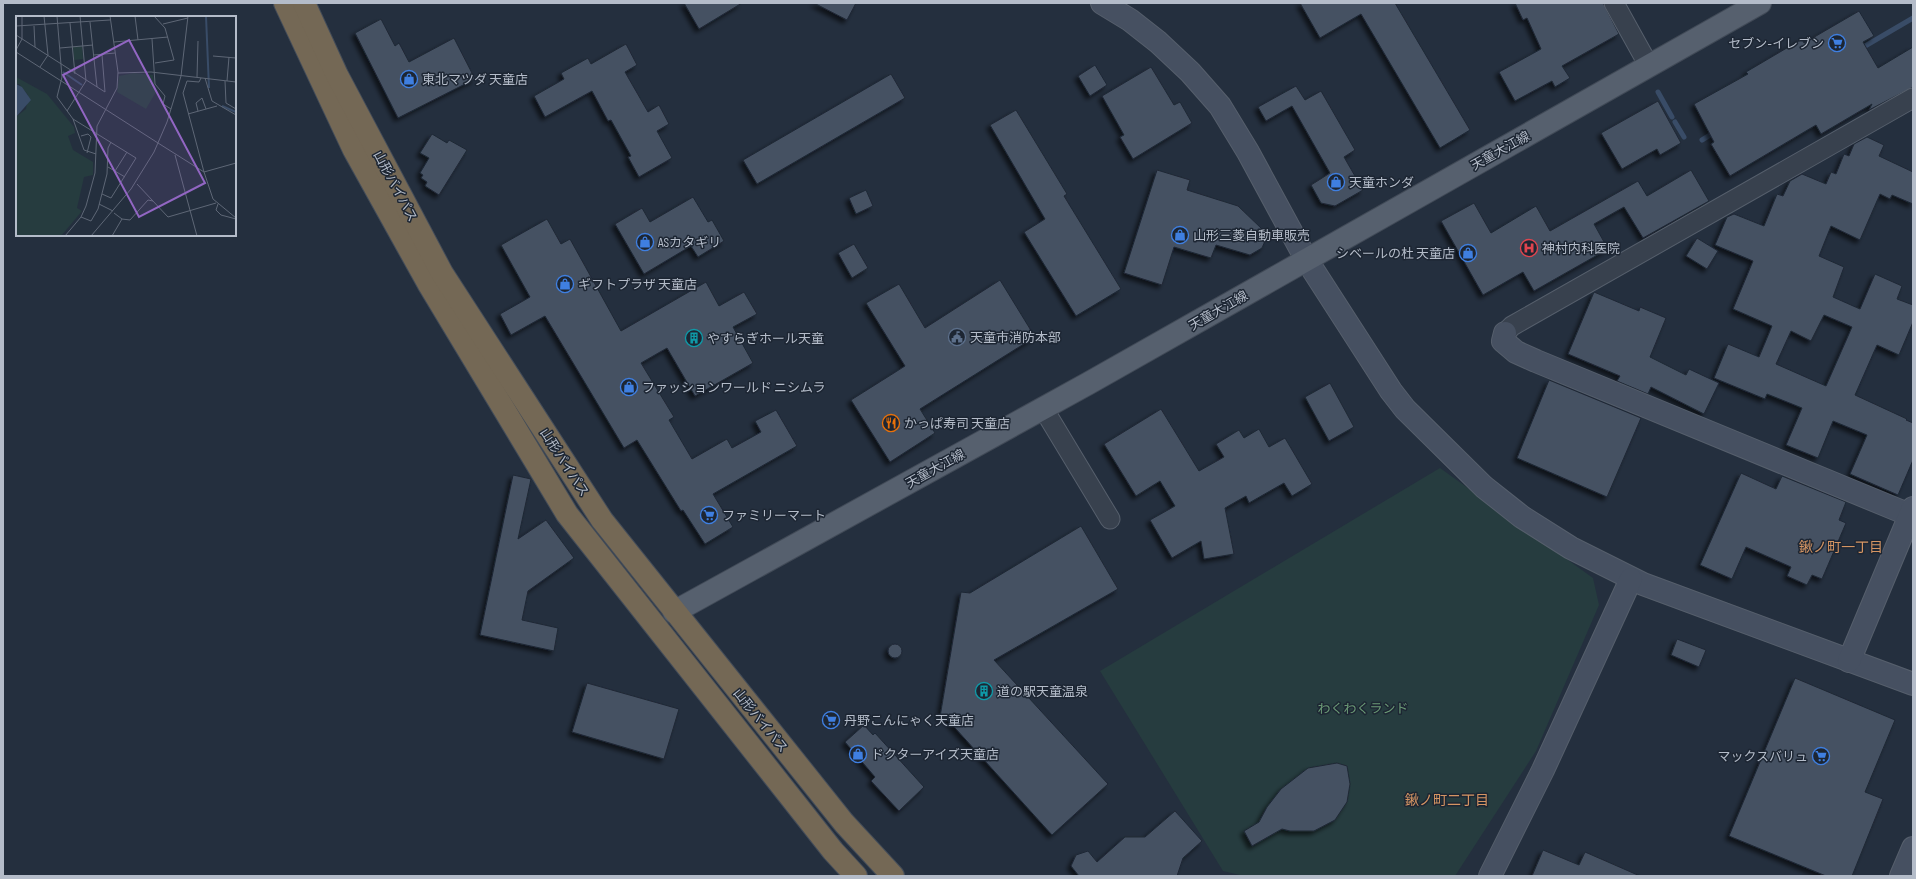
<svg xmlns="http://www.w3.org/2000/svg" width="1916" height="879" viewBox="0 0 1916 879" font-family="'Sofia Sans Condensed','Noto Sans JP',sans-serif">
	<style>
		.green { fill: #263c3f }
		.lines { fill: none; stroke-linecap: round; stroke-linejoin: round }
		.stream { stroke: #394c67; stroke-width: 5 }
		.building { fill: #455162; stroke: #1f2835; fill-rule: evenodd; filter: url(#shadow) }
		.street-casing { stroke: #565f6c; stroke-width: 21 }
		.secondary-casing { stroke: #565f6c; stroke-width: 24 }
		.primary-casing { stroke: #414a57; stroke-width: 24 }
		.highway-casing { stroke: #434c59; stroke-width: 24 }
		.street { stroke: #38414e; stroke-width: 19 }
		.secondary { stroke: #465061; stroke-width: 22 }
		.primary { stroke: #56606e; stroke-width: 22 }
		.highway { stroke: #746855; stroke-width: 22 }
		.labels { text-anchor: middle; stroke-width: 3; stroke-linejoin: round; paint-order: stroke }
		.poi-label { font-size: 13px; fill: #b4bcc9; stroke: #1d2633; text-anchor: start }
		.street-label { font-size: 13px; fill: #b4bcc9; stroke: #1d2633 }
		.park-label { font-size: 13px; fill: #6b9a76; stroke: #1d2633 }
		.neighbourhood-label { font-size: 14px; fill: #d59563; stroke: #1d2633 }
		.inset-river { fill: none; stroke: #394c67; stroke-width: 2 }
		.inset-road { fill: none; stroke: #5e6776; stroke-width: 1 }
		.view { fill: #9266c3; fill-opacity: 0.15; stroke: #9266c3; stroke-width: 2 }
		.inset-edge { fill: none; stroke: #b4bcc9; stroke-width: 2 }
	</style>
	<defs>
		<filter id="shadow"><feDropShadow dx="-3.5" dy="3.5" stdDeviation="2" flood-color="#0009"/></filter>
	</defs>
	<rect width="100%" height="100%" fill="#242f3e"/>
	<polygon class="green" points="1440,468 1593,578 1599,605 1536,751 1455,876 1244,876 1223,871 1100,671"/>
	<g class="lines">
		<g class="stream">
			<polyline points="1860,49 1913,18"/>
			<polyline points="1658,92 1672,117"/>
			<polyline points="1675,122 1684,137"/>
			<polyline points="1702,140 1715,132"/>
		</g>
	</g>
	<g class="building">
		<polygon points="684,3 742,3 699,29"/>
		<polygon points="814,3 856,3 847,20"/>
		<polygon points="1300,3 1395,3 1470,130 1440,148 1361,14 1320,38"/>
		<polygon points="1515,3 1603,3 1619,34 1562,66 1570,78 1555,87 1552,81 1515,101 1499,72 1541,49 1527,18 1523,20"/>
		<polygon points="1859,11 1874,36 1863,42 1878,68 1913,47 1913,87 1869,110 1872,104 1821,134 1816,125 1730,176 1711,144 1714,142 1694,104 1748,74 1746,72 1802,39 1804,43"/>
		<polygon points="381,19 395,46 399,43 409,62 454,38 475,79 398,118 355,33"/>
		<polygon points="626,44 637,65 625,72 648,112 659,105 669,124 657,131 672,158 639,177 628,157 631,156 611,120 608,121 592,91 545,117 534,96 564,79 561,73 588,58 591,64"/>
		<polygon points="1095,65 1107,85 1090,96 1078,76"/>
		<polygon points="1151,67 1174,105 1180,102 1192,123 1133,159 1120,137 1124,135 1102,96"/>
		<polygon points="891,74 905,98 757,184 743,160"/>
		<polygon points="1296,86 1305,100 1321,91 1355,150 1344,157 1363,190 1335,206 1321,203 1311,185 1330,173 1292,106 1266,121 1258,107"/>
		<polygon points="1658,101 1681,143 1660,155 1657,149 1622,169 1601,133"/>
		<polygon points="1016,110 1067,194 1064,196 1121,289 1076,316 1024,232 1045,219 990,125"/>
		<polygon points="432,134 447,143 449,140 467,150 439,195 425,186 427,182 421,178 423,175 420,173 429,158 420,153"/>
		<path d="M1867,137L1884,145L1879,156L1913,172V204L1892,195L1890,199L1880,194L1860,240L1831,226L1819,256L1844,267L1833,297L1860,309L1875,274L1902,286L1897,299L1913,305V322L1899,355L1877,345L1855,395L1907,419L1906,420L1913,423V460L1898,495L1850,474L1867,435L1833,421L1818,458L1786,445L1802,408L1767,394L1765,399L1714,378L1728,344L1759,357L1772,326L1733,309L1753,261L1715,245L1727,217L1734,214L1764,226L1777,194L1783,196L1790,181L1802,174L1826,184L1831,172L1836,174L1844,154L1849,156L1854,144ZM1824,315L1852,327L1826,386L1776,364L1791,331L1811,341Z"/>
		<polygon points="1157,170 1190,180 1187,190 1238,206 1262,229 1265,241 1262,248 1250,255 1216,245 1211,258 1174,247 1162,285 1124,273"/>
		<polygon points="1691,170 1709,201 1643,238 1624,207 1594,224 1608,249 1534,291 1523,272 1483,295 1441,221 1474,203 1491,233 1536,206 1550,231 1638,181 1647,196"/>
		<polygon points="866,190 873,206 856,214 849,198"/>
		<polygon points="693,197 708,222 712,220 724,241 698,257 691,246 644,274 615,224 642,208 650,222"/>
		<polygon points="547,219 561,244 570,239 621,331 706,282 719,306 744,292 757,314 733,327 753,363 695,396 667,348 641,363 674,417 669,420 692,459 727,439 732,448 761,432 755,421 776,410 797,446 713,494 733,527 705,544 683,510 681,511 637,440 624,448 545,316 511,335 500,314 530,297 501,245"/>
		<polygon points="1697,238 1718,251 1707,269 1686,256"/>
		<polygon points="854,244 868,268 852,278 838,253"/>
		<polygon points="1000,280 1035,337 920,409 935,433 890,462 851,400 905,366 866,303 899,284 925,328"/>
		<polygon points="1594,292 1639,311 1640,307 1666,318 1650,357 1686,375 1689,369 1719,383 1704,414 1651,387 1648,394 1617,381 1620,376 1568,354"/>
		<polygon points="1549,380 1641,418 1607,497 1517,458"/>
		<polygon points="1330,383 1354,427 1329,441 1305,397"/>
		<polygon points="1161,409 1199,471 1224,457 1216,444 1239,430 1244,438 1259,429 1269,447 1285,438 1312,484 1292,496 1284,483 1249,503 1246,496 1225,508 1234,554 1204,559 1201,541 1172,558 1150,520 1175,506 1160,481 1136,496 1104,444"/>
		<polygon points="1741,473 1776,489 1782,476 1846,502 1839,520 1846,523 1822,579 1812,575 1807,585 1787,576 1791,567 1746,547 1732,579 1700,565"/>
		<polygon points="513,475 531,479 518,539 546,520 574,558 528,591 522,620 558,628 554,651 480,635"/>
		<polygon points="1081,526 1118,589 994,660 1108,784 1052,835 946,718 940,717 961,592 970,593"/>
		<polygon points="1677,639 1706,650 1699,667 1671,655"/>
		<circle cx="895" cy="651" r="7"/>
		<polygon points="1795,678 1895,720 1865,792 1883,799 1852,876 1826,876 1729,836"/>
		<polygon points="587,683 679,709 664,759 572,732"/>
		<polygon points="864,725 873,735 875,733 924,787 899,811 871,781 875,777 845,742"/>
		<polygon points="1337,763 1347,766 1350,784 1347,802 1335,820 1314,831 1290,831 1282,829 1252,846 1244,831 1259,822 1267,807 1281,789 1308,768"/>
		<polygon points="1175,811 1202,841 1183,858 1177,876 1079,876 1071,866 1076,855 1088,851 1097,862 1125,837 1145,837"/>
		<polygon points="1543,850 1579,865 1585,852 1640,876 1532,876"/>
	</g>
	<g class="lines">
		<g class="street-casing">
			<g id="street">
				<polyline points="1614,3 1649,66"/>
				<polyline points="1505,333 1512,326 1913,98"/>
				<polyline points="1043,408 1110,519"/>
			</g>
		</g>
		<g class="secondary-casing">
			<g id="secondary">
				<polyline points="1102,3 1130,20 1158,42 1190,72 1220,106 1248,152 1306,259 1391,391 1405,409 1484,487 1522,517 1571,548 1643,584 1913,684"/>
				<polyline points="1505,333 1503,341 1516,352 1536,361 1910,515"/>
				<polyline points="1849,661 1913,508"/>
				<polyline points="1490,876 1543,770 1631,579"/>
				<polyline points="1901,876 1913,848"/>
			</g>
		</g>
		<g class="primary-casing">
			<polyline id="primary" points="674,612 1089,383 1760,3"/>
		</g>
		<g class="highway-casing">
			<g id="highway">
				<polyline points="285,3 354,150 428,283 567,514 833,851 856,876"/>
				<polyline points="304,3 337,75 442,273 602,520 844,823 893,876"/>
			</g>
		</g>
		<use href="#street" class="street"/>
		<use href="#secondary" class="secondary"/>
		<use href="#primary" class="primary"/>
		<use href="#highway" class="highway"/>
	</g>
	<defs>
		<g id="supermarket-ring" transform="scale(0.9)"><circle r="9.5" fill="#1d2633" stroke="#3f7fe0" stroke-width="1.5"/><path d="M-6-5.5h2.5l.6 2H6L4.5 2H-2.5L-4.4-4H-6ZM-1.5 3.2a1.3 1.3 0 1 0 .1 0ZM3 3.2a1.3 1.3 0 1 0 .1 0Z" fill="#3f7fe0"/></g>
		<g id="shop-ring" transform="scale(0.9)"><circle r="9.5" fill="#1d2633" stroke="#3f7fe0" stroke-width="1.5"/><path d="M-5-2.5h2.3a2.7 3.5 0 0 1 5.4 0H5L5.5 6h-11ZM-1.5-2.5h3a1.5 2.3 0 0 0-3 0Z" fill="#3f7fe0"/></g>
		<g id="hospital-ring" transform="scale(0.9)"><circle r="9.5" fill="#1d2633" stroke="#e0444e" stroke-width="1.5"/><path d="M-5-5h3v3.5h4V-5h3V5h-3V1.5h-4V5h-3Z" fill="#e0444e"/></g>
		<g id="civic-ring" transform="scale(0.9)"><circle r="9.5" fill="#1d2633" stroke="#5c6f8a" stroke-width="1.5"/><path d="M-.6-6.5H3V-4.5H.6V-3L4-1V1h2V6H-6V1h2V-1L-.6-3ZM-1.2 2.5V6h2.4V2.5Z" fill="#5c6f8a"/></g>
		<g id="building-ring" transform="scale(0.9)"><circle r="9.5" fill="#1d2633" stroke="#0f9aa8" stroke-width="1.5"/><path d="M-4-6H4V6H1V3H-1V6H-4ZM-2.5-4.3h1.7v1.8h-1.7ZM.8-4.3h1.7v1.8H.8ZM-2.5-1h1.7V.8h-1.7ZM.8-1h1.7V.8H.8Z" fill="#0f9aa8"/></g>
		<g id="restaurant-ring" transform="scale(0.9)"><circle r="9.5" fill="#1d2633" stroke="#e8710a" stroke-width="1.5"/><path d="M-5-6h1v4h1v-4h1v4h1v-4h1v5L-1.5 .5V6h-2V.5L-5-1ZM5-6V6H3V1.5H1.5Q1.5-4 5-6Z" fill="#e8710a"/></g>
	</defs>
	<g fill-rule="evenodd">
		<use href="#supermarket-ring" x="1837" y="43"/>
		<use href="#shop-ring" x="409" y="79"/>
		<use href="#shop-ring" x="1336" y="182"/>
		<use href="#shop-ring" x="1180" y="235"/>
		<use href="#shop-ring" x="645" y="242"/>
		<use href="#hospital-ring" x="1529" y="248"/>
		<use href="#shop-ring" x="1468" y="253"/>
		<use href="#shop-ring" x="565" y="284"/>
		<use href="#civic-ring" x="957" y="337"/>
		<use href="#building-ring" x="694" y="338"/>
		<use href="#shop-ring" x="629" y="387"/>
		<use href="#restaurant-ring" x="891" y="423"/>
		<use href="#supermarket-ring" x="709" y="515"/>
		<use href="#building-ring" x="984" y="691"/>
		<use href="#supermarket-ring" x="831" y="720"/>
		<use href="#shop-ring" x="858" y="754"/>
		<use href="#supermarket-ring" x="1821" y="756"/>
	</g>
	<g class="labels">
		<g class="poi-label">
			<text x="1824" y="48" text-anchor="end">セブン-イレブン</text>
			<text x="422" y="84">東北マツダ 天童店</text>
			<text x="1349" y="187">天童ホンダ</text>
			<text x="1193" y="240">山形三菱自動車販売</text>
			<text x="658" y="247">ASカタギリ</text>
			<text x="1542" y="253">神村内科医院</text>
			<text x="1455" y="258" text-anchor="end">シベールの杜 天童店</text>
			<text x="578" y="289">ギフトプラザ 天童店</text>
			<text x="970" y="342">天童市消防本部</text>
			<text x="707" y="343">やすらぎホール天童</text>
			<text x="642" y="392">ファッションワールド ニシムラ</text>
			<text x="904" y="428">かっぱ寿司 天童店</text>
			<text x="722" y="520">ファミリーマート</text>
			<text x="997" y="696">道の駅天童温泉</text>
			<text x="844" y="725">丹野こんにゃく天童店</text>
			<text x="871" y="759">ドクターアイズ天童店</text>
			<text x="1808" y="761" text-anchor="end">マックスバリュ</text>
		</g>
		<g class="street-label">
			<text transform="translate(1500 150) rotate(-29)" y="5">天童大江線</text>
			<text transform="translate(396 186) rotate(62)" y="5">山形バイパス</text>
			<text transform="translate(1218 310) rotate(-30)" y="5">天童大江線</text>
			<text transform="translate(565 462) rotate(57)" y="5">山形バイパス</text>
			<text transform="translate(935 468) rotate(-29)" y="5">天童大江線</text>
			<text transform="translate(761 720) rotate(51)" y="5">山形バイパス</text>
		</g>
		<g class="park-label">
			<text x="1363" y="713">わくわくランド</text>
		</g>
		<g class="neighbourhood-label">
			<text x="1841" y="552">鍬ノ町一丁目</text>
			<text x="1447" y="805">鍬ノ町二丁目</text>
		</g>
	</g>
	<g transform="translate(16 16)">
		<rect width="220" height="220" fill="#242f3e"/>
		<path d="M66,30L67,43L58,44L57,31ZM118,57L137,59L140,76L130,93L101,76L103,60ZM0,61L31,78L58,111L59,117L52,120L57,134L77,146V159L68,161L61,192L66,195L45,220H0V101L10,93L12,79L3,68H0Z" fill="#263c3f"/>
		<path d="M0,68L6,71L15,84L0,101Z" fill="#394c67"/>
		<path class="inset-river" d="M190,0L193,72M47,56L66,69M206,90L220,96"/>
		<path class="inset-road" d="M41,0L46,61L41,81M119,0L122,24M138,0L149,12L158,44L139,47M74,6L81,71M54,7L59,58M147,8L172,2M0,10L94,4M18,10L19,31M0,19L89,76L86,39M136,23L139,68L149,80L147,88L155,93M98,26L152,21M44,32L77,29M0,34L6,23V0M0,36L142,127M78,39L99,37M197,40L220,42M24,51L32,39L28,0M102,57L135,56L220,66M181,61L182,25M185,62L183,66L171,65L167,77L188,156L220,147M189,62L196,85L220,99M209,65L210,87L220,93M211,65L213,41M41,81L57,103L120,142L95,182L86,178M51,95L70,65L64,0M182,95L180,87L186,82L190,93M172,98L201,90M57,103L68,134L80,138M65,120L72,118L75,121L71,137M142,127L188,156L197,183L220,202M159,139L181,220M92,151L109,161M99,155L111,136M121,168L152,201L200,187M83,188L97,195M202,188L200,194L205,199L220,203M98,197L106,203L114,204L132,184L137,185M65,201L75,205L82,193L91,158L92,132L95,126M49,220L65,201L70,190L79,157L81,110L101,72L102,56L94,0M75,220L115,173L138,136L151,106L165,60L172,0M96,220L106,203"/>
		<path class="view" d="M113,24L189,167L123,201L47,59Z"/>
		<rect width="220" height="220" class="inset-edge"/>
	</g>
	<rect width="1916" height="879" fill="none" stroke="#b4bcc9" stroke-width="8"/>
</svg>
